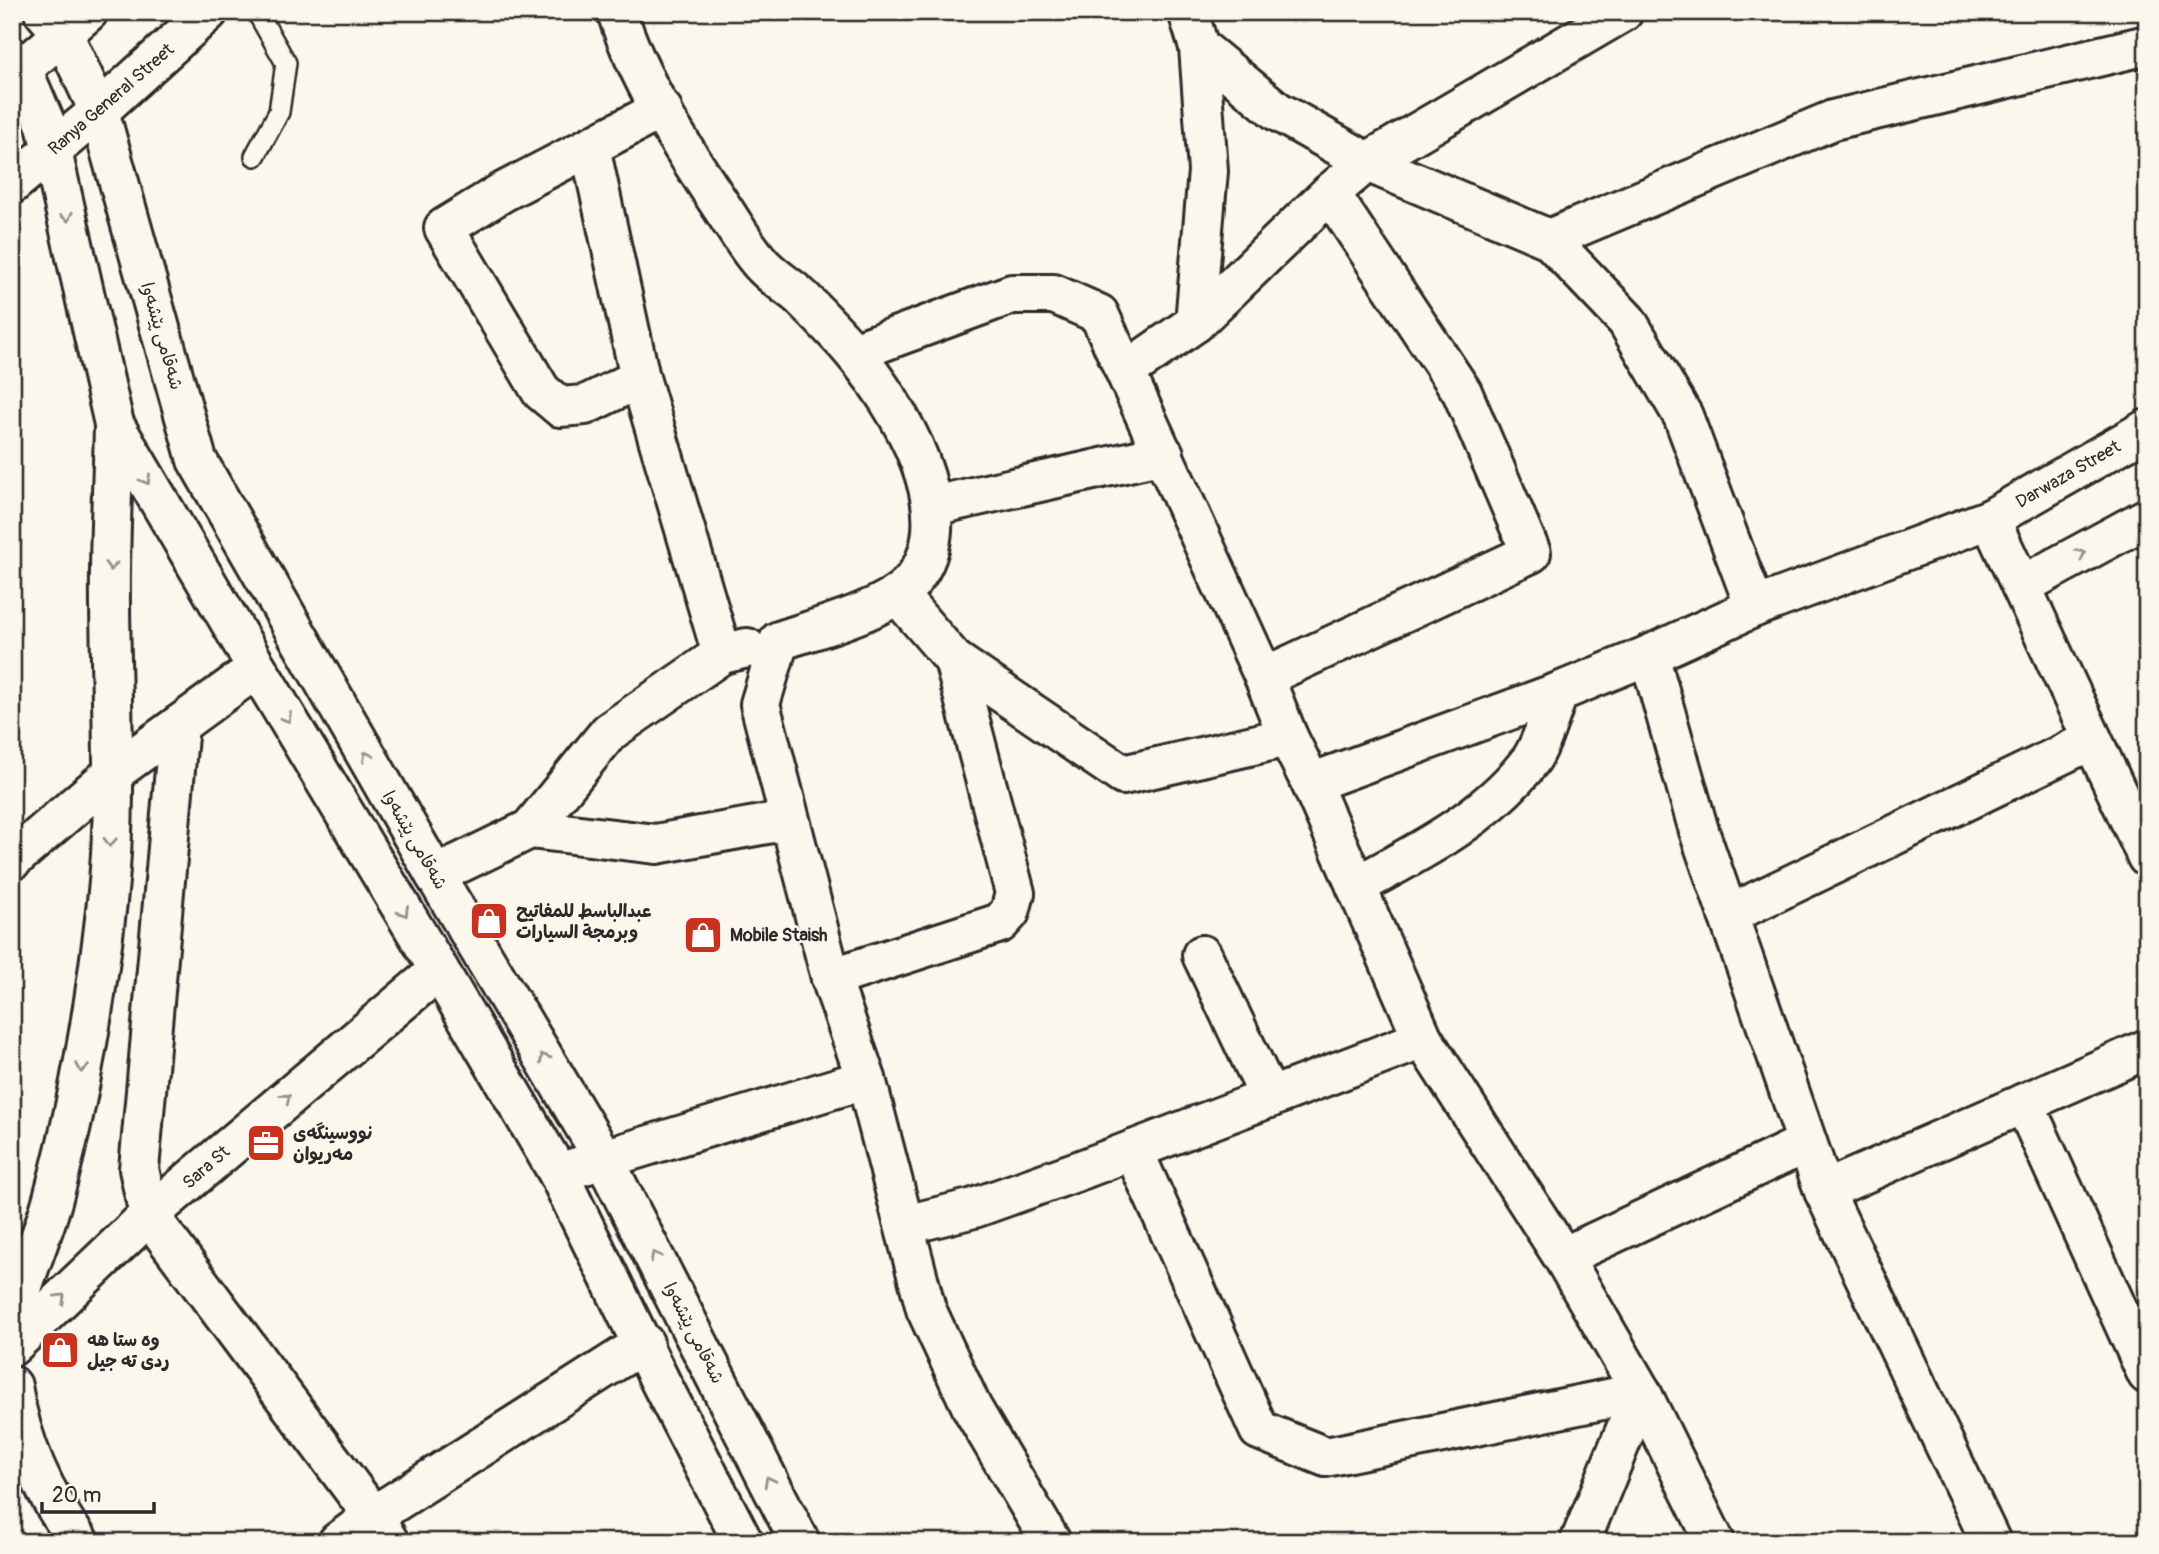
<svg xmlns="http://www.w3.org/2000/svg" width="2159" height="1554" viewBox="0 0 2159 1554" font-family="Pangolin,'Playpen Sans Arabic',sans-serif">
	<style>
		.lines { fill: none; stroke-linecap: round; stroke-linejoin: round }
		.lane-casing { stroke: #2b2b2b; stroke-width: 24 }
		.street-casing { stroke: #2b2b2b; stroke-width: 44 }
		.secondary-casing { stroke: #2b2b2b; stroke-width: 44 }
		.highway-casing { stroke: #2b2b2b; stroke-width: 44 }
		.lane { stroke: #fbf7ec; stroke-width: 19 }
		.street { stroke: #fbf7ec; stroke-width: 38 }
		.secondary { stroke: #fbf7ec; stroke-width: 38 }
		.highway { stroke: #fbf7ec; stroke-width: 38 }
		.oneway { stroke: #93918c }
		.labels { text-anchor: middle; stroke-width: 5; stroke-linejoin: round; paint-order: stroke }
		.street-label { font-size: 18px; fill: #2b2b2b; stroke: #fbf7ec }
		.poi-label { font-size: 18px; font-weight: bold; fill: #2b2b2b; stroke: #fbf7ec; text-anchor: start }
	</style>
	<rect width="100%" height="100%" fill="#fbf7ec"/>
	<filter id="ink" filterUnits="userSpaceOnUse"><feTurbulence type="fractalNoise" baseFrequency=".0143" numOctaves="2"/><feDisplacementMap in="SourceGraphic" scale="14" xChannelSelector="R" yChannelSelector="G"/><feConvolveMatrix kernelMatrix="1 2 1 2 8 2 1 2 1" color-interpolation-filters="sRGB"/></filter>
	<g filter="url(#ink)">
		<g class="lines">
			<g class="lane-casing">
				<polyline id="lane" points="255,156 279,112 286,63 257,12"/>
			</g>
			<g class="street-casing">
				<g id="street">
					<path d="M617,12C638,80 680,144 719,203C732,222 743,242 758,260C769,275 788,285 802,298C819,315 837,333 853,352C898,405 966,514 913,580C889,610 816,628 779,641L760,704L831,978L866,1079L926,1309L972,1408L1051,1542"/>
					<polyline points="1188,12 1199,47 1277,111 1367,162 1549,239 1627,321 1683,416 1755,607"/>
					<polyline points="590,147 640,378 722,654"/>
					<polyline points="1549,239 1833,120 2147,45"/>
					<polyline points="1195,323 1208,171 1199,47"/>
					<polyline points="854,352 1012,294 1054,294 1099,314 1264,677 1288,737 1311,783 1423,1039 1563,1257 1641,1392 1715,1542"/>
					<polyline points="1126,371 1195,323 1330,193 1367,162 1623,12"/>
					<polyline points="640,378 585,405 560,407 541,391 444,228 501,193 662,109"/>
					<polyline points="933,506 1164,454"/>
					<polyline points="1990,519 2147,857"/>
					<polyline points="2021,586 2147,518"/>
					<polyline points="898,595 954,660 1123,775 1288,737"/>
					<polyline points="1649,655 1699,831 1824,1191 1991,1542"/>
					<polyline points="1264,677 1531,553 1462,392 1330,193"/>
					<polyline points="179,725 139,1169 149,1215 373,1516 389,1542"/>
					<polyline points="1311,783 1559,692 1649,655 1755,607 1990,519 2147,429"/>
					<polyline points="530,829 609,732 722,654 747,648"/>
					<polyline points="12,860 113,773 257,668"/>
					<polyline points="435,875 530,829 656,844 789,820"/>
					<path d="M1356,886C1419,852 1485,819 1530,761C1541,747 1551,711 1559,692"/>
					<polyline points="1728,915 2092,740"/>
					<polyline points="1202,955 1270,1098"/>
					<polyline points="831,978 1000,923 1010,912 1015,893 954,660"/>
					<polyline points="2024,1103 2147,1374"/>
					<polyline points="1133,1150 1259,1430 1326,1457 1641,1392"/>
					<polyline points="558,1173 866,1079"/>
					<polyline points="1824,1191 2147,1049"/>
					<polyline points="905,1225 974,1208 1078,1171 1423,1039"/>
					<polyline points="1563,1257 1807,1143"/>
					<path d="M12,1325C21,1280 43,1238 54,1194C80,1099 96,1000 107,902C118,803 111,704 110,605C109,545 113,484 114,424"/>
					<path d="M12,1386C21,1444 44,1495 79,1542"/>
					<polyline points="338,1542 373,1516 644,1343"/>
					<polyline points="1580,1542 1641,1392"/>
				</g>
			</g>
			<g class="secondary-casing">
				<g id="secondary">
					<polyline points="44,12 63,34 99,111 197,460 435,875 604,1159 800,1542"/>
					<polyline points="12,58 22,69 46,125 114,424 257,668 439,970 558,1173 662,1385 743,1542"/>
					<polyline points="12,1346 149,1215 439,970"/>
				</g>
			</g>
			<g class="highway-casing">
				<g id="highway">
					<polyline points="12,78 88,12"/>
					<polyline points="12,184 99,111 208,12"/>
				</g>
			</g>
			<use href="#lane" class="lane"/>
			<use href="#street" class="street"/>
			<use href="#secondary" class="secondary"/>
			<use href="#highway" class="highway"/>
		</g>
		<defs><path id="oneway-chevron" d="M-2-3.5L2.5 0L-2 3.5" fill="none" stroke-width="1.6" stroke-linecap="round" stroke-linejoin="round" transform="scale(1.75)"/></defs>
		<g class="oneway">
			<use href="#oneway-chevron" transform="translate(67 217) rotate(77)"/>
			<use href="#oneway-chevron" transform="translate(146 480) rotate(60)"/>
			<use href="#oneway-chevron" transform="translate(2081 554) rotate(-28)"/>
			<use href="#oneway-chevron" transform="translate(111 566) rotate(91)"/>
			<use href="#oneway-chevron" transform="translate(287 718) rotate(59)"/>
			<use href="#oneway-chevron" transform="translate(367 756) rotate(-120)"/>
			<use href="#oneway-chevron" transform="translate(110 842) rotate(93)"/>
			<use href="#oneway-chevron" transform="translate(404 912) rotate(59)"/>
			<use href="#oneway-chevron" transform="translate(544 1058) rotate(-121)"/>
			<use href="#oneway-chevron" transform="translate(82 1068) rotate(99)"/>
			<use href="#oneway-chevron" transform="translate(286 1098) rotate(-40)"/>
			<use href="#oneway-chevron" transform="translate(655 1256) rotate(-117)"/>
			<use href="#oneway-chevron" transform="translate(61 1298) rotate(-44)"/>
			<use href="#oneway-chevron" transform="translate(769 1481) rotate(-117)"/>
		</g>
	</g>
	<defs>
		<g id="shop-square" transform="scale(2.0125)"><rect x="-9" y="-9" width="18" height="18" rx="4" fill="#c8321e" stroke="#fbf7ec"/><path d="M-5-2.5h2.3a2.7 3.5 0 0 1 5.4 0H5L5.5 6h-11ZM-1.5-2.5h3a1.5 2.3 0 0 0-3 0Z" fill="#fff"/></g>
		<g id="office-square" transform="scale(2.0125)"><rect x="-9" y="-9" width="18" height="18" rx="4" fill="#c8321e" stroke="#fbf7ec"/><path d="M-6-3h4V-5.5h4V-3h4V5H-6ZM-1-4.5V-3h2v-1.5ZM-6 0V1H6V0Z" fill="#fff"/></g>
	</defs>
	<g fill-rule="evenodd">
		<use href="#shop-square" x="489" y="921"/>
		<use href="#shop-square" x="703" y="935"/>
		<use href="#office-square" x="266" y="1143"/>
		<use href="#shop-square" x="60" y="1350"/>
	</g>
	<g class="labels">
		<g class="street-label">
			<text transform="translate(111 99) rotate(-41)" y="6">Ranya General Street</text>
			<text transform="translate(162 336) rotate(74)" y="6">شەقامی پێشەوا</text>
			<text transform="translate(2068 474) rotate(-30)" y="6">Darwaza Street</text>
			<text transform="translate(415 840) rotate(60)" y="6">شەقامی پێشەوا</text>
			<text transform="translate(206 1167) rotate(-41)" y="6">Sara St</text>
			<text transform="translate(694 1333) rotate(63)" y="6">شەقامی پێشەوا</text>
		</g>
		<g class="poi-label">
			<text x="516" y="917">عبدالباسط للمفاتيح<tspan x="516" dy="21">وبرمجة السيارات</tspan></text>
			<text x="730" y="941">Mobile Staish</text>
			<text x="293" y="1139">نووسینگەی<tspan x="293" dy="21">مەریوان</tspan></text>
			<text x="87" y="1346">وه ستا هه<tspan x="87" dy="21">ردى ته جيل</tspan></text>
		</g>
	</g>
	<rect width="2159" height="1554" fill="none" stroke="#fbf7ec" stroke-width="42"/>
	<rect x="21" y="21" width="2117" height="1512" fill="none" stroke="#2b2b2b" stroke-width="2.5" filter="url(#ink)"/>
	<path d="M42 1502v10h112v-10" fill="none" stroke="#2b2b2b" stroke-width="3.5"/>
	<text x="52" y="1502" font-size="21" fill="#2b2b2b" stroke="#fbf7ec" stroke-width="5" paint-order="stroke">20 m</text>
</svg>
